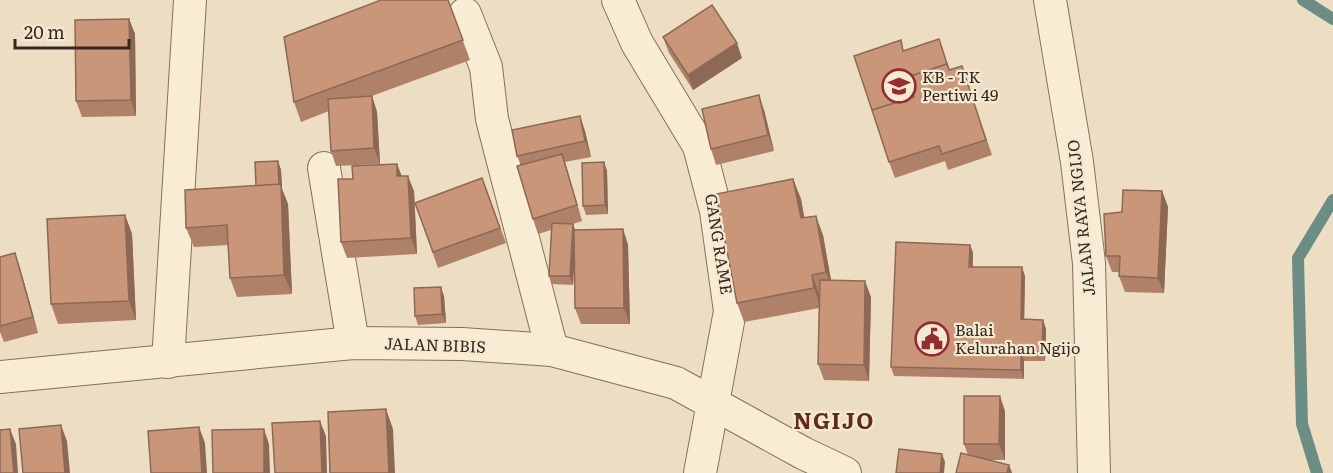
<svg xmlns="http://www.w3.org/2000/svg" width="1333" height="473" viewBox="0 0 1333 473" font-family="Literata,serif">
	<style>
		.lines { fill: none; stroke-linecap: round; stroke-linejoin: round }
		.stream { stroke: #6c8d83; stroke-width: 12 }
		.street-casing { stroke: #866f5a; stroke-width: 34 }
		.street { stroke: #f8ecd5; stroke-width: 32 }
		.wall { fill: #ae8168 }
		.shaded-wall { fill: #8d6955 }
		.building { fill: #ca9679; stroke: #8d6955; stroke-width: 1.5 }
		.labels { text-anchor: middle; stroke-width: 4.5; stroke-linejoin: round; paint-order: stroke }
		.poi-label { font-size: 16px; fill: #36281e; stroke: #f4e9d2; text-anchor: start }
		.street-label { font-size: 16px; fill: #36281e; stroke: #f4e9d2 }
		.district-label { font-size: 22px; font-weight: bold; letter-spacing: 1.5px; fill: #62291e; stroke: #f4e9d2 }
	</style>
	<rect width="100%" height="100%" fill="#eddec3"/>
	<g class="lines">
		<g class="stream">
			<polyline points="1303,0 1333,19"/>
			<polyline points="1317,473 1302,424 1298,258 1333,200"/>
		</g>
		<g class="street-casing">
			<g id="street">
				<polyline points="618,0 637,43 699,146 716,211 730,311 700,473"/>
				<polyline points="1050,0 1077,162 1089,263 1094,473"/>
				<polyline points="465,14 486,67 492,119 552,350"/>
				<polyline points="324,168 353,343"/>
				<polyline points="168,362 190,0"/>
				<polyline points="0,377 353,343 462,344 552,350 676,383 803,453 845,473"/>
			</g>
		</g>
		<use href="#street" class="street"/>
	</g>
	<g class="wall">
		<polygon points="448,0 470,60 369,97 372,96 377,112 380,164 336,166 331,151 329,111 301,122 294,102"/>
		<polygon points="129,19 135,34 136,116 82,117 76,101"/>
		<polygon points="663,37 742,58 693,90 669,53"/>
		<polygon points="904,50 950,70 962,66 992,155 948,170 945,161 895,178 889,162"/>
		<polygon points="764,110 774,151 716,165 711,149"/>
		<polygon points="585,131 591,157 565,162 582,221 573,224 575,230 623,229 628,245 630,324 581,324 575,308 574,259 573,285 552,284 549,276 551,230 538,234 533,219 521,165 517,156"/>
		<polygon points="278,161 281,170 282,189 288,204 292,294 237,297 230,278 229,245 194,247 186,228 256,186"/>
		<polygon points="604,162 607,171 608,214 586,215 583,206"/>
		<polygon points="397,164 401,176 414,191 417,254 347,258 341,242 353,179"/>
		<polygon points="482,178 506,243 438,268 415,203"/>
		<polygon points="793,179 801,199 804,218 823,235 831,280 871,297 869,381 824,380 818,364 819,308 744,322 737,303"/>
		<polygon points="1162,191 1168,207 1164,293 1125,292 1119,276 1119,272 1112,272 1106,256 1122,212"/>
		<polygon points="125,215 132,234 136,320 58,324 51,304"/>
		<polygon points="970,245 973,253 973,267 1025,276 1024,320 1043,320 1046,329 1045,361 1024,361 1024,379 894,376 891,367"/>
		<polygon points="0,257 20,268 38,333 4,342 0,332"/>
		<polygon points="444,296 446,323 418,325 415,316"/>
		<polygon points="1005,411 1005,460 989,460 1009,465 1012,473 956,473 968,455 964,444"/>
	</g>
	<g class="shaded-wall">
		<polygon points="129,19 135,34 136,116 131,100"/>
		<polygon points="737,43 742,58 693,90 688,75"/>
		<polygon points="759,95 764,110 774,151 768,135"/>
		<polygon points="372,96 377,112 380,164 374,148"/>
		<polygon points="580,116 585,131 591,157 585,141"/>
		<polygon points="562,154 567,169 582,221 577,205"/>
		<polygon points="278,161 281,170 282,189 288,204 292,294 284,275"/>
		<polygon points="604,162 607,171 608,214 605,205"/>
		<polygon points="397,164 403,179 397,176"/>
		<polygon points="408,176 414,191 417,254 411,238"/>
		<polygon points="793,179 801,199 808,238 801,218"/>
		<polygon points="1162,191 1168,207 1164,293 1158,278"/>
		<polygon points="125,215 132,234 136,320 129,301"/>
		<polygon points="816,216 823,235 833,292 826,272"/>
		<polygon points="573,224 576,233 573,285 570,276"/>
		<polygon points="623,229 628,245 630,324 624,308"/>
		<polygon points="970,245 973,253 972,275 969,267"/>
		<polygon points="15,253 20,268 38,333 33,317"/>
		<polygon points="1022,267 1025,276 1024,328 1021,319"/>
		<polygon points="812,275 819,294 821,308 814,288"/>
		<polygon points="865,281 871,297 869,381 864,365"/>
		<polygon points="441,287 444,296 446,323 442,314"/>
		<polygon points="1043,320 1046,329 1045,361 1042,352"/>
		<polygon points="1021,352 1024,361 1024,379 1021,370"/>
		<polygon points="1000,396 1005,411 1005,460 999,444"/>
		<polygon points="386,409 393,429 395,473 389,473"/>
		<polygon points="320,421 326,436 327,473 322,473"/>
		<polygon points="61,425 67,441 70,473 65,473"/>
		<polygon points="199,427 205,443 207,473 202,473"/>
		<polygon points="10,429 16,444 18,473 14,473"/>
		<polygon points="264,429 269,444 270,473 264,473"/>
		<polygon points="942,454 945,462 944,473 940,473"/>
		<polygon points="1009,465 1012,473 1007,473"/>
	</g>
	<g class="building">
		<polygon points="381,0 448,0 463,40 294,102 284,37"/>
		<polygon points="712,5 737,43 688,75 663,37"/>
		<polygon points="129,19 131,100 76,101 75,20"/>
		<polygon points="939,39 949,70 947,64 908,77 914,97 872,110 854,56 901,40 903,51"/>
		<polygon points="947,64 949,70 962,66 986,140 942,154 939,146 889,162 872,110 914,97 908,77"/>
		<polygon points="759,95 768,135 711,149 702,109"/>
		<polygon points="372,96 374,148 331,151 328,99"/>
		<polygon points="580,116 585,141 517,156 512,130"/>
		<polygon points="562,154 577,205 533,219 517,166"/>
		<polygon points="278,161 279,185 256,186 255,162"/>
		<polygon points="604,162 605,205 583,206 582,163"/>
		<polygon points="397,164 397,176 408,176 411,238 341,242 338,179 353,179 352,166"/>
		<polygon points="482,178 500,228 433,252 415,203"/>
		<polygon points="793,179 801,218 816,216 826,272 812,275 814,288 737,303 716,194"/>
		<polygon points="281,184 284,275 230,278 227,225 186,228 185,190"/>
		<polygon points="1123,190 1162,191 1158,278 1119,276 1120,256 1106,256 1104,214 1122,212"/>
		<polygon points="125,215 129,301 51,304 47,219"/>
		<polygon points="552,223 573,224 570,276 549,276"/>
		<polygon points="623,229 624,308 575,308 574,230"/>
		<polygon points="896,242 970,245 969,267 1022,267 1021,319 1043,320 1042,352 1021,352 1021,370 891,367"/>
		<polygon points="15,253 33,317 0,326 0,257"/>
		<polygon points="820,280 865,281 864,365 818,364"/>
		<polygon points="441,287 442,314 415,316 414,288"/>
		<polygon points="964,396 1000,396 999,444 964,444"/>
		<polygon points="386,409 389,473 330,473 328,412"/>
		<polygon points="320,421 322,473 275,473 272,423"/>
		<polygon points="61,425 65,473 23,473 19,429"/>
		<polygon points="199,427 202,473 151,473 148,431"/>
		<polygon points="10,429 14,473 0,473 0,430"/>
		<polygon points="264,429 264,473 213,473 212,430"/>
		<polygon points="899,449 942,454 940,473 896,473"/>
		<polygon points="961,453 1009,465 1007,473 956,473"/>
	</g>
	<defs>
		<g id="school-ring" transform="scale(1.725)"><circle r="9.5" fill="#f4e9d2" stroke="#942c32" stroke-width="1.5"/><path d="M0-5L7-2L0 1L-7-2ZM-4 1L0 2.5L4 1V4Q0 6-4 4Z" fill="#942c32"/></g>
		<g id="civic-ring" transform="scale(1.725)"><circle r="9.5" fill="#f4e9d2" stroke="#942c32" stroke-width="1.5"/><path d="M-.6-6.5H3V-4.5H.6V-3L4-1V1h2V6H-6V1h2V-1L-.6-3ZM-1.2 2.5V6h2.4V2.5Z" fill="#942c32"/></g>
	</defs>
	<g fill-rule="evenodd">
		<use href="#school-ring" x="899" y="86"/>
		<use href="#civic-ring" x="932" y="339"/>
	</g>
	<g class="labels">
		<g class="poi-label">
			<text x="922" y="83">KB - TK<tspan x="922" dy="18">Pertiwi 49</tspan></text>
			<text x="955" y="336">Balai<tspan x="955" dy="18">Kelurahan Ngijo</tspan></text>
		</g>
		<g class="street-label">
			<text transform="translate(1081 218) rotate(-96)" y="6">JALAN RAYA NGIJO</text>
			<text transform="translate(719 244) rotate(81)" y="6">GANG RAME</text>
			<text transform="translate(435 345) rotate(2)" y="6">JALAN BIBIS</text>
		</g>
		<g class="district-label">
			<text x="834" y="429">NGIJO</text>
		</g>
	</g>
	<path d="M15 39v9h114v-9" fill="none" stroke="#36281e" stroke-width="3"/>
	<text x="24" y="39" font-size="18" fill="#36281e" stroke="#f4e9d2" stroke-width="4.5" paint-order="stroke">20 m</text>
</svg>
